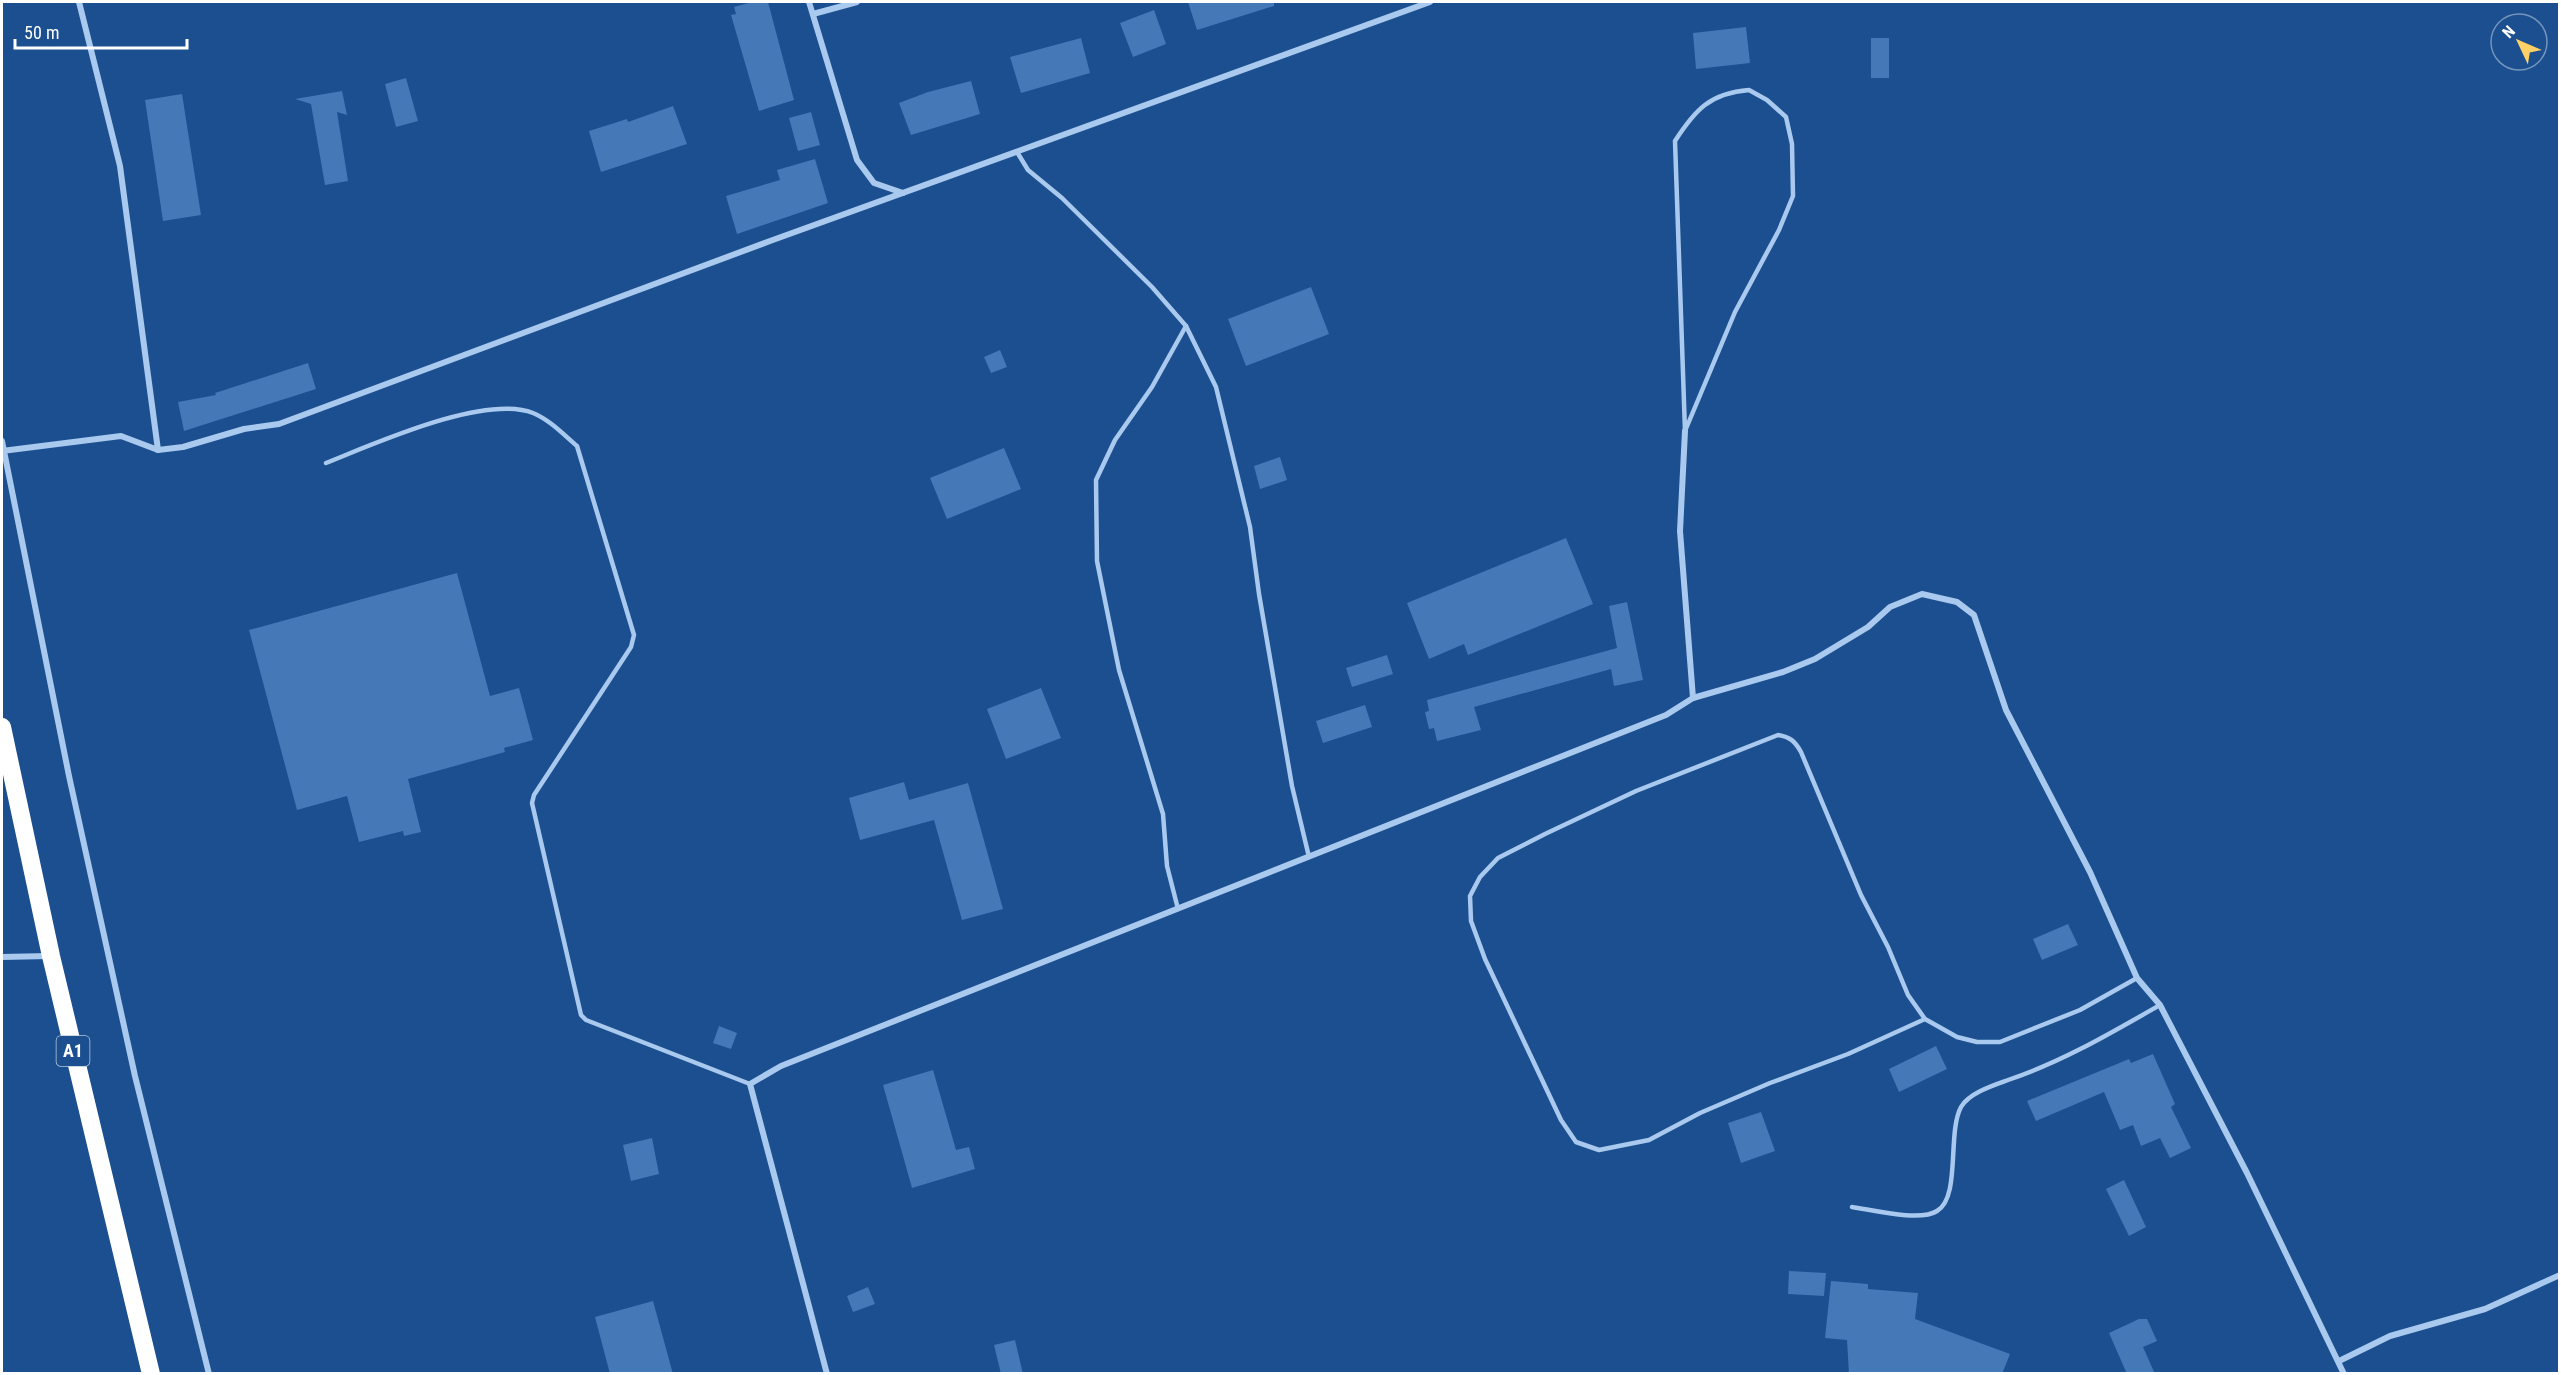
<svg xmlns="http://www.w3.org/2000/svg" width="2561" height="1375" viewBox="0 0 2561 1375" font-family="'Roboto Condensed',sans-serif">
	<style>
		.building { fill: #4478b7 }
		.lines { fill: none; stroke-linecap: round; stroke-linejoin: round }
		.lane { stroke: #a9c9ee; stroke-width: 4.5 }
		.street { stroke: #a9c9ee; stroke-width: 6 }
		.highway { stroke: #fff; stroke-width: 18 }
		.labels { text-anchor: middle; stroke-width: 5; stroke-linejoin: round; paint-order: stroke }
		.shield { fill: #1b4f8f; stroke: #bbcadd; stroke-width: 1.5 }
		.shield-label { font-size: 18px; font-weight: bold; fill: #fff }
	</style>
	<rect width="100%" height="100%" fill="#1b4f8f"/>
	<g class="building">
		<polygon points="752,2 768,2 794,100 759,111 731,15 736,14 734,7"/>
		<polygon points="1188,2 1274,2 1274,6 1197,30"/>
		<polygon points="1154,10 1166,44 1133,57 1120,23"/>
		<polygon points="1746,27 1750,63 1696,69 1693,33"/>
		<polygon points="1081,38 1090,73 1021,93 1010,57"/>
		<rect x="1871" y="38" width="18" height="40"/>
		<polygon points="406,78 418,121 396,127 385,84"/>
		<polygon points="971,81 980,114 911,135 899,103 928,92"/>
		<polygon points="342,91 347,115 337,112 348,181 325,185 311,104 295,99"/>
		<polygon points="182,94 201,215 163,221 145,100"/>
		<polygon points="673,106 687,144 601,172 589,131 627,119 628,122"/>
		<polygon points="811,112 820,145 798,151 789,118"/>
		<polygon points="815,159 828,203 737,234 726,196 780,180 777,170"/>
		<polygon points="1311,287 1329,334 1246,366 1228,319"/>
		<polygon points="1000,350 1007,367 991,373 984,357"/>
		<polygon points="308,363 316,389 184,431 178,402 216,395 215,393"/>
		<polygon points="1004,448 1021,489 947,519 930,478"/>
		<polygon points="1280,457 1287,480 1260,489 1254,466"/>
		<polygon points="1566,538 1593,604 1468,655 1464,644 1429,659 1407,603"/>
		<polygon points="457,573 490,696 519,688 533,740 504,748 505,752 408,779 421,832 404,836 403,831 359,842 347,796 297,810 249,630"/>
		<polygon points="1627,602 1643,680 1614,686 1611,669 1474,707 1481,730 1437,741 1434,728 1429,729 1425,712 1429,711 1427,700 1617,648 1609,606"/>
		<polygon points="1387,655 1393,674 1352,687 1346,668"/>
		<polygon points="1041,688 1061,738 1006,759 987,709"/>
		<polygon points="1365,705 1372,727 1323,743 1316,721"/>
		<polygon points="904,782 909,800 968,783 1003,909 962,920 934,820 860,840 849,798"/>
		<polygon points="2068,924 2078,945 2042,960 2033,939"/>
		<polygon points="719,1026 737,1033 731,1049 713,1043"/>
		<polygon points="1936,1046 1947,1069 1899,1092 1889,1069"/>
		<polygon points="2153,1054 2175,1104 2171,1107 2191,1148 2170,1158 2160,1138 2141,1146 2133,1125 2120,1130 2104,1092 2036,1121 2027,1101 2129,1059 2131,1063"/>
		<polygon points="933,1070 956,1150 969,1147 975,1169 912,1188 883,1085"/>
		<polygon points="1761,1112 1775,1151 1741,1163 1728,1123"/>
		<polygon points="652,1138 659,1174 631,1181 623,1145"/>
		<polygon points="2124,1180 2146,1227 2129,1236 2106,1189"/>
		<polygon points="1789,1271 1826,1273 1824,1296 1788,1294"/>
		<polygon points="1831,1281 1868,1284 1868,1289 1918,1293 1915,1319 2010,1354 2002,1374 1849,1374 1847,1340 1825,1338"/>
		<polygon points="868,1287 875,1304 853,1312 847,1296"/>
		<polygon points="653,1301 673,1374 610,1374 595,1317"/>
		<polygon points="2139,1319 2147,1319 2157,1341 2143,1347 2155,1374 2127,1374 2109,1333"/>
		<polygon points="1015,1340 1023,1374 1001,1374 994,1345"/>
	</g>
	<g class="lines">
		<g class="lane">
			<path d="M1749,90L1767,100L1786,117L1792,144L1793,196L1779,230L1735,312L1685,431L1675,141C1695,110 1710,93 1749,90Z"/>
			<polyline points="1017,152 1028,170 1062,198 1152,287 1186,326 1216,387 1250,527 1259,594 1292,786 1309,857"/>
			<path d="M326,463C374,444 484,394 533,413C550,420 564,435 577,446L634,635L631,647L534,795L532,803L581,1015L586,1020L750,1084"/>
			<polyline points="1178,909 1167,866 1163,814 1119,670 1097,561 1096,480 1115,440 1152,387 1186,326"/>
			<path d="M1925,1019L1848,1054L1770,1083L1700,1113L1649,1140L1599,1150L1576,1142L1561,1120L1485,959L1471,921L1470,896L1480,877L1498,858L1545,834L1636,791L1778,735C1790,737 1795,741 1801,752L1861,895L1888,947L1908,995L1925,1019L1957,1037L1977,1042H2000L2080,1010L2137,978"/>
			<path d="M1852,1207C1873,1210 1920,1222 1937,1211C1961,1197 1947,1133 1961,1107C1969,1093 1994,1085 2008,1080C2062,1062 2111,1033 2160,1005"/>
		</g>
		<g class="street">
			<polyline points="79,2 120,166 158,450"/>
			<polyline points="809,2 857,160 874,183 903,193"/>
			<polyline points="813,14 857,2"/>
			<polyline points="1685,431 1680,531 1693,698"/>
			<polyline points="2,441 69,776 135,1076 209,1374"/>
			<polyline points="2,451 121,436 158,450 183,447 244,429 279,424 770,241 1430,2"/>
			<polyline points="2,957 49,956"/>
			<polyline points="2339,1361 2390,1336 2485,1309 2560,1275"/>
			<polyline points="827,1374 750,1084 781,1066 1666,715 1693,698 1783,672 1815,659 1868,627 1890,607 1922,594 1957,602 1974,615 2006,710 2090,872 2137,978 2160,1005 2247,1173 2344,1374"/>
		</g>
		<polyline class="highway" points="2,727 51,956 151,1374"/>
	</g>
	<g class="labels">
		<rect class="shield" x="56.5" y="1036" width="33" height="30" rx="4.5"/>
		<g class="shield-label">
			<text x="73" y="1057">A1</text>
		</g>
	</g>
	<rect width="2561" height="1375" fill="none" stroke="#ffffff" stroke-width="6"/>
	<g transform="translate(2519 42) rotate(314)"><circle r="28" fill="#1b4f8f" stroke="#7695bc" stroke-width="1.5"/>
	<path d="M0-4.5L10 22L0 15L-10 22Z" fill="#ffd166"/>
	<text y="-9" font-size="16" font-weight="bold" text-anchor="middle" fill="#ffffff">N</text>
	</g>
	<path d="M15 39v9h172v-9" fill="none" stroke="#ffffff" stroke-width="3"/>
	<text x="24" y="39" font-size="18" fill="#ffffff" stroke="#1b4f8f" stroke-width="4.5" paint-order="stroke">50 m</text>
</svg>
